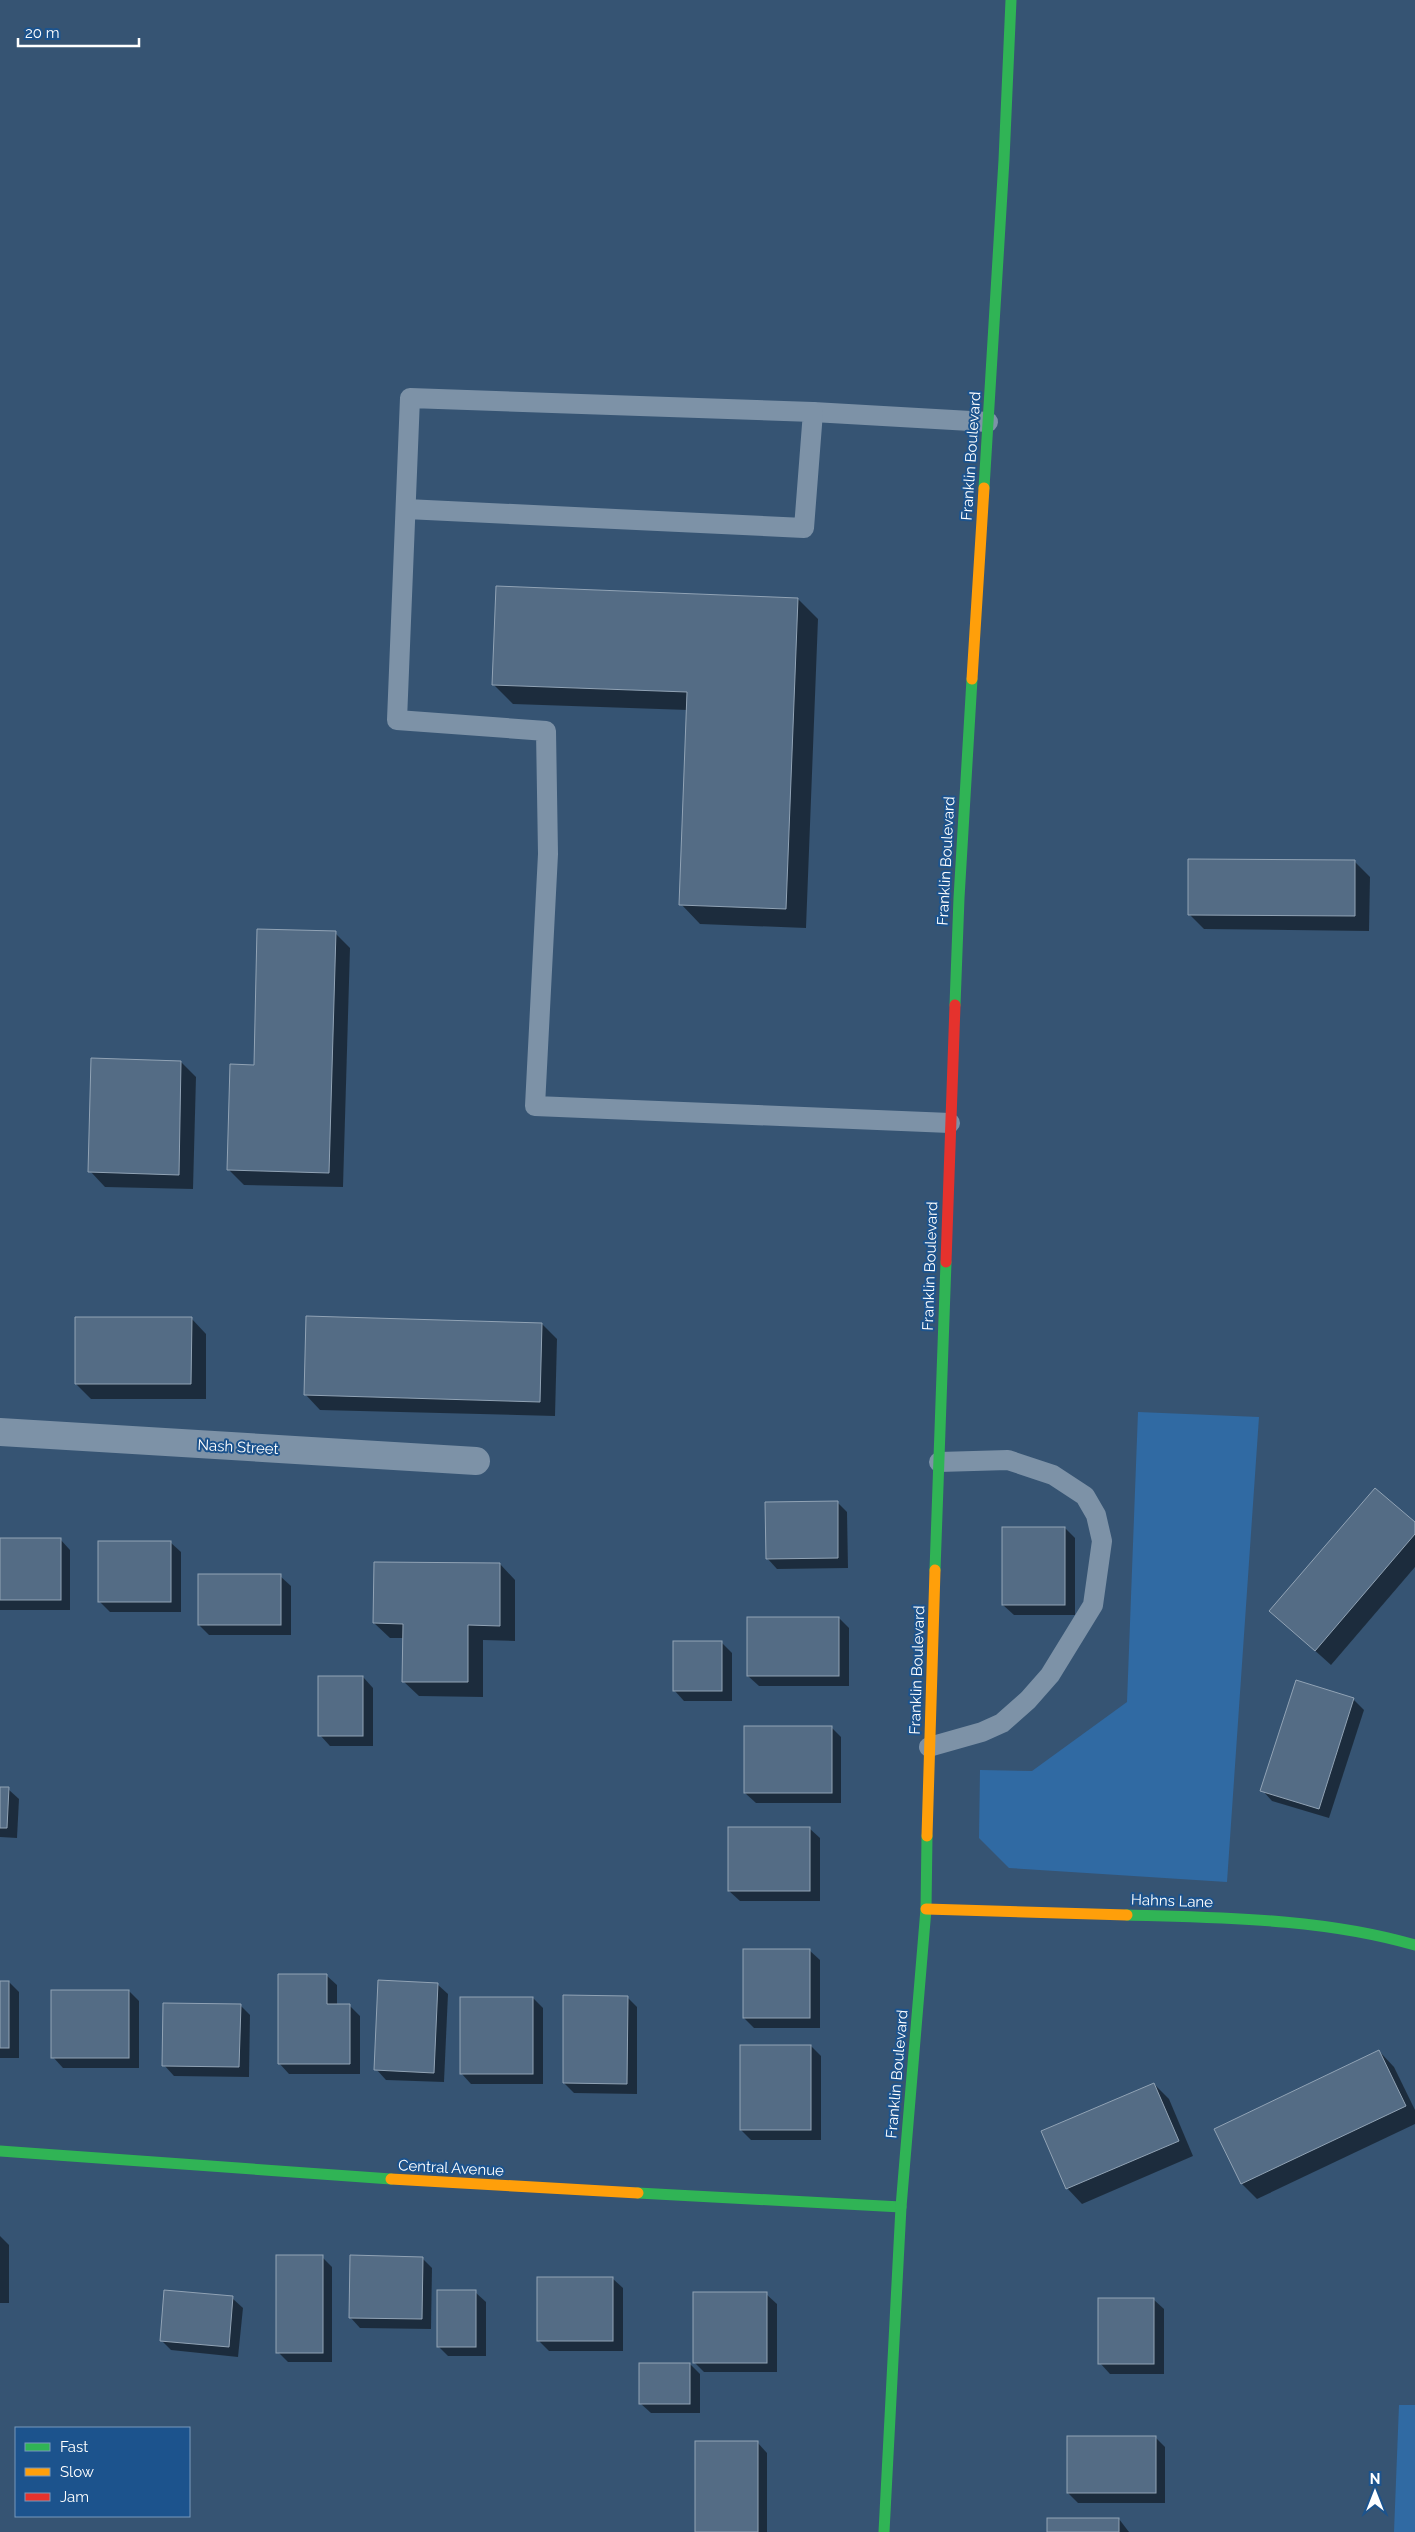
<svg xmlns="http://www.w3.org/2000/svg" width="1415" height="2532" viewBox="0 0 1415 2532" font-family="Raleway,sans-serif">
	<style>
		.green { fill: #306aa3 }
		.shadow { fill: #0007 }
		.building { fill: #546c85; stroke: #91a3b5 }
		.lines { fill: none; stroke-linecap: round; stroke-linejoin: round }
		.lane { stroke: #7d92a7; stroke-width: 20 }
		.street { stroke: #7d92a7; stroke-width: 28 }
		.fast { stroke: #30b455; stroke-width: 11 }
		.slow { stroke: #ff9f0a; stroke-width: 11 }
		.jam { stroke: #e5322d; stroke-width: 11 }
		.labels { text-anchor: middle; stroke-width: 4; stroke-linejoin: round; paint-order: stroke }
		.street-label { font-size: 15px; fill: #fff; stroke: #1c538d }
	</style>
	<rect width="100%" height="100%" fill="#365473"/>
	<g class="green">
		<polygon points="1138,1412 1259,1417 1227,1882 1009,1868 979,1838 980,1770 1032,1771 1127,1702"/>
		<polygon points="1399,2405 1415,2405 1415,2532 1394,2532"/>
	</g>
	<g class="shadow">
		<polygon points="798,599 818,619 806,928 700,924 681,904 688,710 513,704 493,684"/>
		<polygon points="1355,862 1370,877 1369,931 1204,929 1189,914"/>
		<polygon points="335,933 350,948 343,1187 244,1185 228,1169 255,1066"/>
		<polygon points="181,1062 196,1077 193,1189 105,1187 90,1171"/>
		<polygon points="191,1318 206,1334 206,1399 91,1399 76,1384"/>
		<polygon points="542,1324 557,1339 555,1416 320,1410 305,1394"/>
		<polygon points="837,1502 847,1512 848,1568 777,1569 767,1558"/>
		<polygon points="1415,1524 1415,1567 1331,1665 1271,1611"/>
		<polygon points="1065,1528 1075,1538 1075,1615 1014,1615 1003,1605"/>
		<polygon points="0,1539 60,1539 70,1550 70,1610 0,1610"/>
		<polygon points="170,1542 181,1552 181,1612 110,1612 99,1601"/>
		<polygon points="500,1564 515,1580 515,1641 483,1640 483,1697 419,1696 403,1681 404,1638 390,1638 374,1623"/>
		<polygon points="280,1576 291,1586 291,1635 209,1635 199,1625"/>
		<polygon points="839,1618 849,1628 849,1686 759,1686 748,1676"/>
		<polygon points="722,1643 732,1653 732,1701 684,1701 674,1690"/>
		<polygon points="363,1677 373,1688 373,1746 330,1746 320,1735"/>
		<polygon points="1353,1699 1364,1710 1329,1818 1272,1801 1262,1790"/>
		<polygon points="831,1727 841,1737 841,1803 756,1803 745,1793"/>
		<polygon points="0,1788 8,1789 19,1799 17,1838 0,1837"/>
		<polygon points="809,1828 820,1838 820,1901 740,1901 729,1891"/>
		<polygon points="809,1950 820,1960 820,2028 754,2028 744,2018"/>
		<polygon points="326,1975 337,1985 337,2006 350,2006 360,2016 360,2074 289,2074 279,2063"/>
		<polygon points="0,1982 9,1982 19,1992 19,2058 0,2058"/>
		<polygon points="437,1984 448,1994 444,2082 386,2080 376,2069"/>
		<polygon points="129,1991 139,2001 139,2068 63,2068 53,2057"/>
		<polygon points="627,1997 637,2007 637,2094 574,2093 564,2083"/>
		<polygon points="533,1998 543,2008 543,2084 471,2084 461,2073"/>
		<polygon points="240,2005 250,2015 249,2077 174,2076 164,2065"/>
		<polygon points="811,2046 821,2056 821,2140 751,2140 741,2130"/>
		<polygon points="1379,2051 1394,2067 1415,2110 1415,2124 1257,2199 1242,2184 1216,2130"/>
		<polygon points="1154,2084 1169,2099 1193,2156 1082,2204 1067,2188"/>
		<polygon points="0,2236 9,2245 9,2303 0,2303"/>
		<polygon points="322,2257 332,2267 332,2362 288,2362 278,2352"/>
		<polygon points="422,2258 432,2268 431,2329 360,2328 350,2317"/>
		<polygon points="612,2278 623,2288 623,2351 549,2351 539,2341"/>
		<polygon points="475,2292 486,2302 486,2356 448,2356 438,2346"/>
		<polygon points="766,2294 777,2304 777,2372 704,2372 694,2362"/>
		<polygon points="232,2298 243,2308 238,2357 171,2350 161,2340"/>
		<polygon points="1153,2299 1164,2309 1164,2374 1110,2374 1100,2363"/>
		<polygon points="690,2364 700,2374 700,2413 651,2413 640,2403"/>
		<polygon points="1155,2437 1165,2447 1165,2503 1078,2503 1068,2493"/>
		<polygon points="757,2442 767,2453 767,2532 696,2532"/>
		<polygon points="1119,2519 1129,2532 1049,2532"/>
	</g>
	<g class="building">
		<polygon points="496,586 798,598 786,909 679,905 687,692 492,685"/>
		<polygon points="1188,859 1355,860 1355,916 1188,915"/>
		<polygon points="257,929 336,931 329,1173 227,1170 230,1064 254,1065"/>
		<polygon points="91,1058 181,1061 179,1175 88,1172"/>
		<polygon points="306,1316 542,1323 540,1402 304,1395"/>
		<polygon points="75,1317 192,1317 191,1384 75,1384"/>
		<polygon points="1375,1488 1415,1522 1415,1534 1315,1651 1269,1611"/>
		<polygon points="838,1501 838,1558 766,1559 765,1502"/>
		<rect x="1002" y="1527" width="63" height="78"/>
		<rect x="0" y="1538" width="61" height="62"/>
		<rect x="98" y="1541" width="73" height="61"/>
		<polygon points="374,1562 500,1563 500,1626 468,1625 468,1682 402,1682 403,1624 373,1623"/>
		<rect x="198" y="1574" width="83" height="51"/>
		<rect x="747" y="1617" width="92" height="59"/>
		<rect x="673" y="1641" width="49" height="50"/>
		<rect x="318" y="1676" width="45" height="60"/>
		<polygon points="1296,1680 1354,1698 1319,1809 1260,1791"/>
		<rect x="744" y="1726" width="88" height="67"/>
		<polygon points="0,1787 9,1787 7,1828 0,1828"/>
		<rect x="728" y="1827" width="82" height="64"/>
		<rect x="743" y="1949" width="67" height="69"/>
		<polygon points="278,1974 327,1974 327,2004 350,2004 350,2064 278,2064"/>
		<polygon points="378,1980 438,1983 434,2073 374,2070"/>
		<rect x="0" y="1981" width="9" height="67"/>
		<rect x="51" y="1990" width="78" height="68"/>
		<polygon points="563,1995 628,1996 627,2084 563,2083"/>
		<rect x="460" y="1997" width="73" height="77"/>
		<polygon points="163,2003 241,2004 239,2067 162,2066"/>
		<rect x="740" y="2045" width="71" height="85"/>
		<polygon points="1379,2050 1406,2106 1241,2184 1214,2129"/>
		<polygon points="1154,2083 1179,2141 1066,2189 1041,2131"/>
		<rect x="276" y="2255" width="47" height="98"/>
		<polygon points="350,2255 423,2257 422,2319 349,2318"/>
		<rect x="537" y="2277" width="76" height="64"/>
		<polygon points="164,2290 233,2296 229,2347 160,2341"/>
		<rect x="437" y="2290" width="39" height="57"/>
		<rect x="693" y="2292" width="74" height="71"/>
		<rect x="1098" y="2298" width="56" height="66"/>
		<rect x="639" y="2363" width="51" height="41"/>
		<rect x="1067" y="2436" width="89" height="57"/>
		<rect x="695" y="2441" width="63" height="91"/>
		<rect x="1047" y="2518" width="72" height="14"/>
	</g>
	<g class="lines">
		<g class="lane">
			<polyline points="813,412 988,422"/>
			<polyline points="406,509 804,528 813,412 410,398 397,720 546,731 548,854 535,1106 950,1123"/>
			<polyline points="929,1747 982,1732 1002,1723 1028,1700 1050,1675 1093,1605 1102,1541 1096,1515 1085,1496 1053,1475 1008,1460 939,1462"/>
		</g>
		<polyline class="street" points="0,1432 476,1461"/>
		<g class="fast">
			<polyline points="984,488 1004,160 1011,0"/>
			<polyline points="955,1005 959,898 972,679"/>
			<polyline points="935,1570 946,1262"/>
			<path d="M1127,1915C1224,1918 1321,1918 1415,1945"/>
			<polyline points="0,2151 391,2179"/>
			<polyline points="638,2193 901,2207"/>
			<polyline points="884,2532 901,2207 926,1909 927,1836"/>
		</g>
		<g class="slow">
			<polyline points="972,679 984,488"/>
			<polyline points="927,1836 935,1570"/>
			<polyline points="926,1909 1127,1915"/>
			<polyline points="391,2179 638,2193"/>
		</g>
		<polyline class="jam" points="946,1262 955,1005"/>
	</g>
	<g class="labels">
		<g class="street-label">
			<text transform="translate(971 456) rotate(-86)" y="5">Franklin Boulevard</text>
			<text transform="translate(946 861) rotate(-87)" y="5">Franklin Boulevard</text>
			<text transform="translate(930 1266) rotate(-88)" y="5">Franklin Boulevard</text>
			<text transform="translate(238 1447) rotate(3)" y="5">Nash Street</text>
			<text transform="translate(917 1670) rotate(-88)" y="5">Franklin Boulevard</text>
			<text transform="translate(1172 1901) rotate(2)" y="5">Hahns Lane</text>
			<text transform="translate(897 2074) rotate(-85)" y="5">Franklin Boulevard</text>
			<text transform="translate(451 2168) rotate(3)" y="5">Central Avenue</text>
		</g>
	</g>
	<rect x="15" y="2427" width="175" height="90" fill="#1c538d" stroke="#7798bb"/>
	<rect x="25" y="2443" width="25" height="8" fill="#30b455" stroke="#7798bb"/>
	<text x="60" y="2452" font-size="15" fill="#ffffff">Fast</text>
	<rect x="25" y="2468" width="25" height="8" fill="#ff9f0a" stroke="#7798bb"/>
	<text x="60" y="2477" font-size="15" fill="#ffffff">Slow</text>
	<rect x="25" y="2493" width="25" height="8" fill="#e5322d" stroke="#7798bb"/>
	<text x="60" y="2502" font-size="15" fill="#ffffff">Jam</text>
	<g transform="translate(1375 2492)" stroke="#1c538d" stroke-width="4" paint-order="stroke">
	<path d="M0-4L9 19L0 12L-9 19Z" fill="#ffffff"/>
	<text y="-8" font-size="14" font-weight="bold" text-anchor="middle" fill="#ffffff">N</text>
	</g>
	<path d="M18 38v8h121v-8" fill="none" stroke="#ffffff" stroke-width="2.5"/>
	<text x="25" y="38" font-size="15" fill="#ffffff" stroke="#1c538d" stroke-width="4" paint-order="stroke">20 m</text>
</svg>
